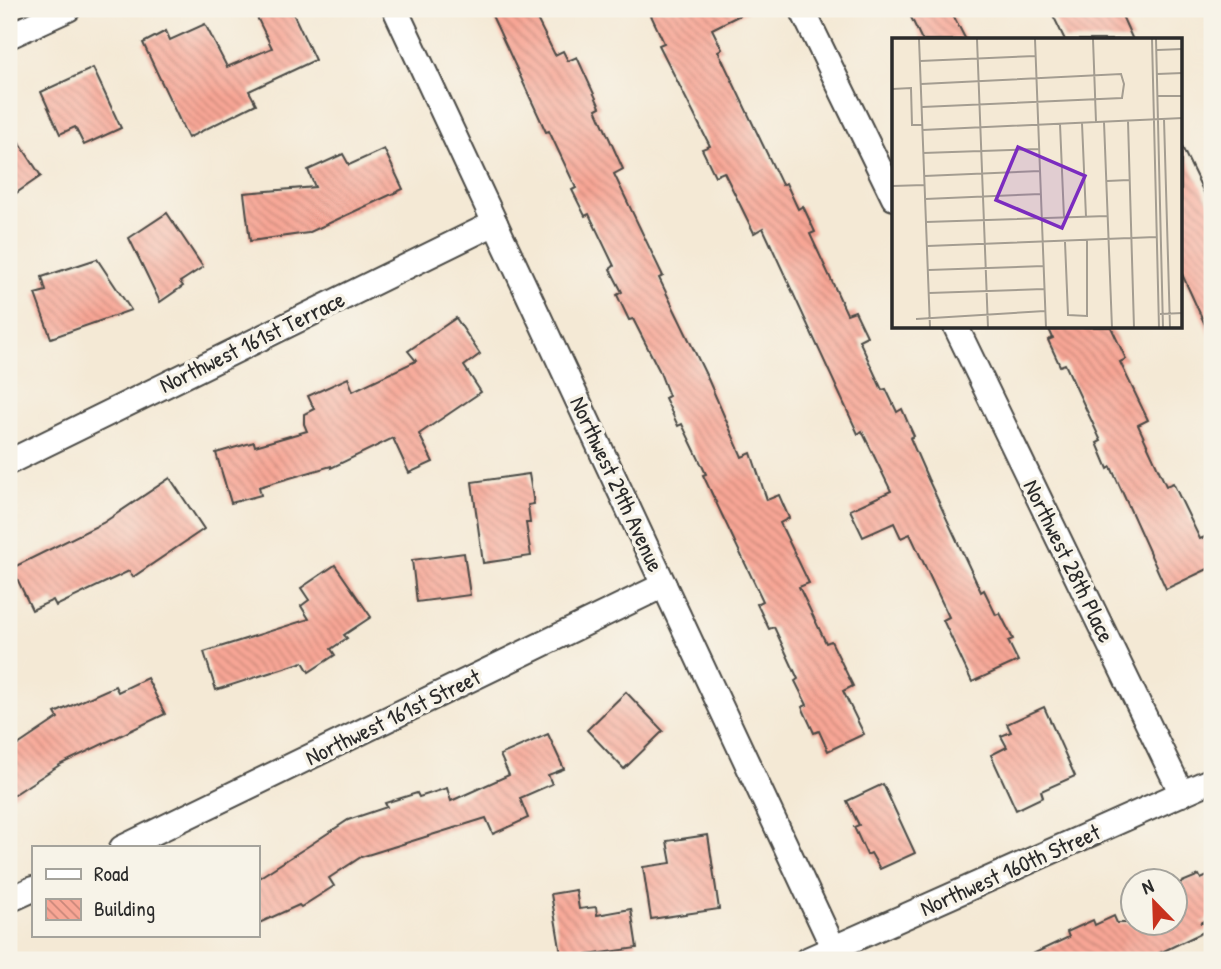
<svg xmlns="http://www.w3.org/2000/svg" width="1221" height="969" viewBox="0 0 1221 969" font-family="'Patrick Hand',sans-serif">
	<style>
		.building { fill: url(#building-back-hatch) }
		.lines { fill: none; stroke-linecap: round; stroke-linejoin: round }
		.minor-casing { stroke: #494844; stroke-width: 28 }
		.minor { stroke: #fff; stroke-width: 24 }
		.labels { text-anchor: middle; stroke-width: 7; stroke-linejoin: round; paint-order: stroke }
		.street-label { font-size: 23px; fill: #2b2b2b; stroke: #f7f3e8 }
		.inset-road { fill: none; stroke: #a49d91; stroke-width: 2 }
		.view { fill: #7b2cbf; fill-opacity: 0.15; stroke: #7b2cbf; stroke-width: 3.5 }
		.inset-edge { fill: none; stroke: #2b2b2b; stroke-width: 3.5 }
	</style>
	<defs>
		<pattern id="building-back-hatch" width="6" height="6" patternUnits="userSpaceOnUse" patternTransform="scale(1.75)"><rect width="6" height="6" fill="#f8a695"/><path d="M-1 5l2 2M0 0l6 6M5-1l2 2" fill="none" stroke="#c9877a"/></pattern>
	</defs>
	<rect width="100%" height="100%" fill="#f7f3e8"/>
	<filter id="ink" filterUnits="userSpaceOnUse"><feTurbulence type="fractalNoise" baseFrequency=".0143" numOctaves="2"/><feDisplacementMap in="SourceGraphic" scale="14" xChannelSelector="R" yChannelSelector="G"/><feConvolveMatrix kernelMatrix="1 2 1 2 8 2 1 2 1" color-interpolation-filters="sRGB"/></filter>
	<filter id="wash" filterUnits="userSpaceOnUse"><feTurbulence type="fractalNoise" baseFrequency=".00686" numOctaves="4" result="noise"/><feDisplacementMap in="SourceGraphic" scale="28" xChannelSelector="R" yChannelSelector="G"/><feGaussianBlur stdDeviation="1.57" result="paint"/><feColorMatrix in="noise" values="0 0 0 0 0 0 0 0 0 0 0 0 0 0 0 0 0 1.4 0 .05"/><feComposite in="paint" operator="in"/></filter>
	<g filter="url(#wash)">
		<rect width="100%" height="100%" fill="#f4e9d5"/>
		<g id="blocks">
			<g class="building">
				<polygon points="253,9 291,9 315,60 249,91 256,104 188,138 143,43 166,31 170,40 205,24 227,67 272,48"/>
				<polygon points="489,9 532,9 555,55 563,51 568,61 577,57 600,107 596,109 623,169 614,174 663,276 659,278 708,379 742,457 751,453 767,500 779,495 789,518 780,523 809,583 799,587 826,643 831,641 853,686 843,691 864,734 828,751 819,731 814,733 802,707 807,705 795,681 798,679 774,627 769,629 757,604 763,601 703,475 706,474 682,424 678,426 665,398 669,396 659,370 633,319 629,320 617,295 622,292 610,269 614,266 589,214 585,216 572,190 576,188 549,131 546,132"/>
				<polygon points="648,9 752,9 712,29 722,49 718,51 782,185 786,183 798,209 803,206 815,232 810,234 847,314 855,311 867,336 859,340 882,390 886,389 897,412 902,409 908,423 914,436 910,438 928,479 981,592 984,590 996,615 1000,613 1013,639 1008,641 1018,661 972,682 943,620 949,617 910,534 901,538 894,523 863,537 850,510 891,491 862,431 858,434 763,228 754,233 724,172 715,176 702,149 710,146 659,45 664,43"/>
				<polygon points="907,9 950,9 966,40 922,40"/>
				<polygon points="1050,9 1119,9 1133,40 1065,40"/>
				<polygon points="93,68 121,128 84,145 75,127 60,134 41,92"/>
				<polygon points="9,127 41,176 9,198"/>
				<polygon points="1181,145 1212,209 1212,340 1181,272"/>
				<polygon points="384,149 403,189 308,233 250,241 244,193 315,187 308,170 343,154 349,165"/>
				<polygon points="167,213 203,267 180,282 183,286 160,302 129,238"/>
				<polygon points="97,259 131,310 51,338 35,294 46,291 42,277"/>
				<polygon points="456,318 480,354 464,366 481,392 419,434 433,462 409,473 393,438 331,468 331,466 259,487 261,495 231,503 216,453 254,442 255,446 307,431 304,424 304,414 314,409 308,396 348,378 353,391 416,361 408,351"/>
				<polygon points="1048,327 1111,327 1126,359 1120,362 1148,420 1138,425 1166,486 1173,483 1200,539 1212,534 1212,567 1166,589 1111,467 1108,469 1097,443 1101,441 1065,364 1060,366 1048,340 1053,338"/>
				<polygon points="529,474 534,504 528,505 530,523 526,523 531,556 483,563 472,482"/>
				<polygon points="170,478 204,529 133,577 129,571 56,606 53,600 32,610 12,568 103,523"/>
				<polygon points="464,553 470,595 417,602 412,560"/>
				<polygon points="335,565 371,617 344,635 347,638 331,649 335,655 309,672 303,662 216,690 204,652 309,619 301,606 309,600 301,588"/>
				<polygon points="147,678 165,714 61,764 9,798 9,751 58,718 55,713 115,686 118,692"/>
				<polygon points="626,692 663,731 624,769 587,730"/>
				<polygon points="1044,707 1075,776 1041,791 1043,797 1016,810 991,755 1007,747 1001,736 1011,732 1007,724"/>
				<polygon points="548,734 564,769 548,775 552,784 520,798 528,818 493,834 486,818 361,857 329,878 334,886 301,907 299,905 257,924 257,879 310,845 348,820 387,807 385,803 417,793 419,797 447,788 451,801 509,775 500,755"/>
				<polygon points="883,784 915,853 880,869 871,853 867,855 854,827 859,825 847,801"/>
				<polygon points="708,835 719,909 651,919 643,867 671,863 667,841"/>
				<polygon points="1212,874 1212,917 1200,923 1212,923 1212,928 1145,960 1020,960 1069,937 1067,932 1093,920 1095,925 1114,916 1117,923 1175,923 1175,885 1199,875 1201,879"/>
				<polygon points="576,890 579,909 596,907 597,915 631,909 637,948 587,955 588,960 562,960 551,894"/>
			</g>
		</g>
	</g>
	<g filter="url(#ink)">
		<use href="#blocks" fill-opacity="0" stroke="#494844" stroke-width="2"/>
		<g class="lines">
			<g class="minor-casing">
				<g id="minor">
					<polyline points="395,9 839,960"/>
					<polyline points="802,9 894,198"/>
					<polyline points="9,36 68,9"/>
					<polyline points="956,327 1182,794"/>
					<polyline points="9,462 495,223"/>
					<polyline points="122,848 664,585"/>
					<polyline points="9,900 33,889"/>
					<polyline points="807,960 1212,780"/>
				</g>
			</g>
			<use href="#minor" class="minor"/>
		</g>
	</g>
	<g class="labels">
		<g class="street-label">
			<text transform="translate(252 342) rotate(-26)" y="8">Northwest 161st Terrace</text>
			<text transform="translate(617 484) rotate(65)" y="8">Northwest 29th Avenue</text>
			<text transform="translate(1069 561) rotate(64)" y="8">Northwest 28th Place</text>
			<text transform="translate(393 717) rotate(-26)" y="8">Northwest 161st Street</text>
			<text transform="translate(1010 870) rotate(-24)" y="8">Northwest 160th Street</text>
		</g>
	</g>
	<g transform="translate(892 38)">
		<rect width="290" height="290" fill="#f4e9d5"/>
		<path class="inset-road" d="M27,1L38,290M85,1L96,290M143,1L154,290M201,1L204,84M260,1L267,290M264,1L271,290M265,12L291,11M28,23L144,18M265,36L291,35M29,46L229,36L232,46L230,60L30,69M0,51L19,50L20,87H30M266,58H291M272,81L278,290M236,83L242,290M212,84L220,290M190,85L194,179M168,86L172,180M30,92L291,80M31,115L147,111M32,138L148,133M215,143L237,142M0,148L33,147M33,161L149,156M34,184L215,178M173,204L176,277L195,278V202M35,208L264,199M36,232L152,228M37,255L152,251M268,276L291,275M24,281L153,273"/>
		<path class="view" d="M126,109L193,138L170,190L104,162Z"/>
		<rect width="290" height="290" class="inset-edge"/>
	</g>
	<rect width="1221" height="969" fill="none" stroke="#f7f3e8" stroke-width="35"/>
	<rect x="32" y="846" width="228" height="91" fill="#f7f3e8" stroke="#a5a39c" stroke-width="2"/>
	<rect x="46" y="869" width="35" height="10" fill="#ffffff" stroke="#a5a39c" stroke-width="2"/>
	<text x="94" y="881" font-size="21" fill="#2b2b2b">Road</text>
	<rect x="46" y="899" width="35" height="21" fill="url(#building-back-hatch)" stroke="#a5a39c" stroke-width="2"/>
	<text x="94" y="916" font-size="21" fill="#2b2b2b">Building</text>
	<g transform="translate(1154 902) rotate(337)"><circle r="33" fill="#f7f3e8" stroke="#a5a39c" stroke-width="2"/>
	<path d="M0-5L12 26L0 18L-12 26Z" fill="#c8321e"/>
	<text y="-10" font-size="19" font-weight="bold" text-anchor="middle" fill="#2b2b2b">N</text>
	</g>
</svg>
